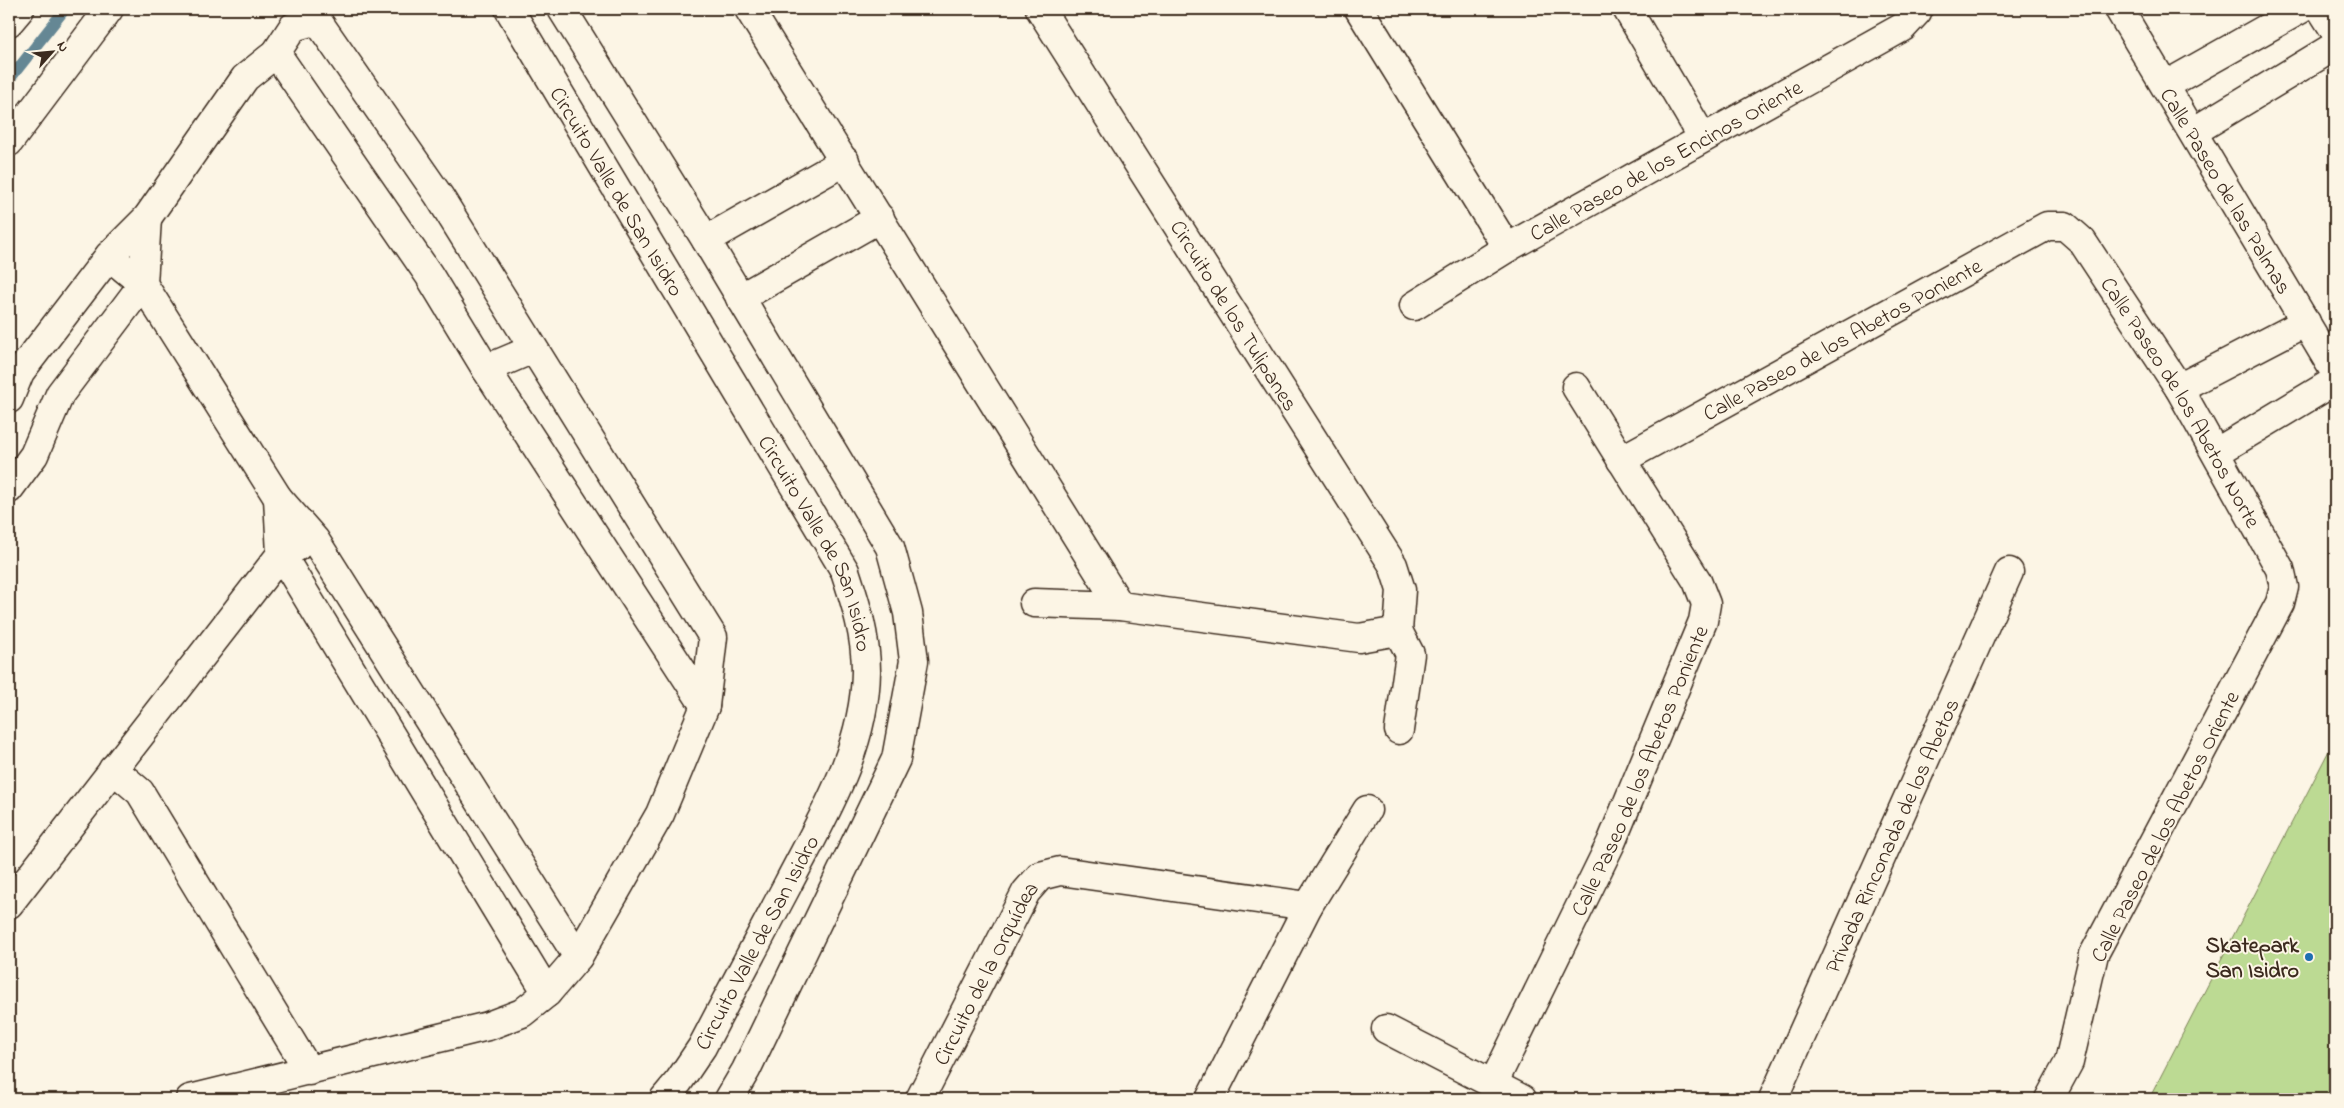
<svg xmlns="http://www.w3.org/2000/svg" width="2344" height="1108" viewBox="0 0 2344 1108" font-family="'Indie Flower',sans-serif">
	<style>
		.green { fill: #bcda93; stroke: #7c8258 }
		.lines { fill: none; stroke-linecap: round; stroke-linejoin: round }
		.stream { stroke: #658794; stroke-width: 11 }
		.street-casing { stroke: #3b2a1e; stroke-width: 31 }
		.street { stroke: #fcf5e5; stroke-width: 28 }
		.poi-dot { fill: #1f6fb2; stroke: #fcf5e5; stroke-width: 2 }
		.labels { text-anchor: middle; stroke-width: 4; stroke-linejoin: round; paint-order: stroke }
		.street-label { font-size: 22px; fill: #3b2a1e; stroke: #fcf5e5 }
		.poi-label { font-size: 22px; font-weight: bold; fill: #3b2a1e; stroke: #fcf5e5; text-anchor: end }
	</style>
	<rect width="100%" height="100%" fill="#fcf5e5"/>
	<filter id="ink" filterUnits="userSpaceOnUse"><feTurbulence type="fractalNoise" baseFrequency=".02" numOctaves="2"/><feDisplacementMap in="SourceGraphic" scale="10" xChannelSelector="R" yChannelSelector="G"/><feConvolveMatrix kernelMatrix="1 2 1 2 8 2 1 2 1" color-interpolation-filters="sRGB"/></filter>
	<g filter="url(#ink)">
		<polygon class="green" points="2335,739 2335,1099 2149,1099"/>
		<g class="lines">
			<polyline class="stream" points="9,80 65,9"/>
			<g class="street-casing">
				<g id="street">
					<path id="s1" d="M509,9L845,571C856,604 866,636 866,671C865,750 822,818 787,886C759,939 730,993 702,1047L679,1081L664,1099"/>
					<polyline points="562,9 706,240 890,547 908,613 914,661 896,759 746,1070 729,1099"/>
					<polyline points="749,9 1120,606"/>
					<polyline points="1359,9 1507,248"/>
					<polyline points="1627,9 1703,138"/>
					<path id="s2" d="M2119,9L2335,372"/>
					<polyline points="2321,9 2335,31"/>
					<polyline points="9,22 20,9"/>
					<polyline points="276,53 429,275 486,369 705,706"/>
					<polyline points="2166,85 2301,9"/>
					<polyline points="2193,132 2335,46"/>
					<polyline points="9,142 109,9"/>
					<polyline points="706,240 845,161"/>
					<polyline points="109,256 143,284 278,498 315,540 578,957"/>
					<polyline points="740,298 880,218"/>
					<path id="s3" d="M1414,306L1507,248L1903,27L1917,12V9"/>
					<polyline points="486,369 533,349"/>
					<polyline points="2179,388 2306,322"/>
					<polyline points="9,399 20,372 109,256 147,218 245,78 276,53 293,27 317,20 439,196 713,637 705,706 660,814 578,957 547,993 522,1013 488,1026 190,1099"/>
					<polyline points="2217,452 2335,381"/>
					<path id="s4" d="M1621,460L2047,226H2065L2082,241L2179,388L2280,569L2284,587L2280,603L2094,954L2069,1062L2049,1099"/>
					<polyline points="9,489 34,455 60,394 143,284 147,218"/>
					<polyline points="278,498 281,554 547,993"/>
					<polyline points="1034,603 1120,606 1359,638 1398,631 1401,590 1393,565 1040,9"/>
					<polyline points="1398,631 1410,654 1399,730"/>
					<polyline points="113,769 140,792 309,1071"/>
					<polyline points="9,904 281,554 297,547"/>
					<polyline points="1308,906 1367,810"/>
					<polyline points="1386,1029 1522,1099"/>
					<path id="s5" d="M1493,1084L1611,843L1703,621L1706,604L1697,581L1576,387"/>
					<path id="s6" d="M920,1099L1026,892L1040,876L1060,871L1308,906L1210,1099"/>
					<path id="s7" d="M1773,1099L2009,572"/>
				</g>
			</g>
			<use href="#street" class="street"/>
		</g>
	</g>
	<circle class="poi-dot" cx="2309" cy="957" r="5"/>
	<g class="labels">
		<g class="street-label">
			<text dy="8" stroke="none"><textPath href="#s3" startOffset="291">Calle Paseo de los Encinos Oriente</textPath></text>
			<text dy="8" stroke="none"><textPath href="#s2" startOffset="211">Calle Paseo de las Palmas</textPath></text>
			<text dy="8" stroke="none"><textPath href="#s1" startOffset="212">Circuito Valle de San Isidro</textPath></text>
			<text transform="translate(1235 315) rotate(58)" y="8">Circuito de los Tulipanes</text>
			<text dy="8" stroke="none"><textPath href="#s4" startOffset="252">Calle Paseo de los Abetos Poniente</textPath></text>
			<text dy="8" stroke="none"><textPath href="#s4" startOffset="716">Calle Paseo de los Abetos Norte</textPath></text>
			<text dy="8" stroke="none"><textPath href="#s1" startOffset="618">Circuito Valle de San Isidro</textPath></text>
			<text dy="8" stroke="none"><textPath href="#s5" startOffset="346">Calle Paseo de los Abetos Poniente</textPath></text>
			<text transform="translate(2164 826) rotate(-63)" y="8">Calle Paseo de los Abetos Oriente</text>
			<text dy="8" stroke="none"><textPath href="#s7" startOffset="289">Privada Rinconada de los Abetos</textPath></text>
			<text transform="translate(756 942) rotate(-62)" y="8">Circuito Valle de San Isidro</text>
			<text dy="8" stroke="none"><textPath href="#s6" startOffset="142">Circuito de la Orquídea</textPath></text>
		</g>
		<g class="poi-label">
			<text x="2299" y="952">Skatepark<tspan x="2299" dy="25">San Isidro</tspan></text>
		</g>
	</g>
	<rect width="2344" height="1108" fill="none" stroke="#fcf5e5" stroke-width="30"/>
	<rect x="15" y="15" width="2314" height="1078" fill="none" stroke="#3b2a1e" stroke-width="2" filter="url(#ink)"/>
	<g transform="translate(52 52) rotate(63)" stroke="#fcf5e5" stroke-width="4" paint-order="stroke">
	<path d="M0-4L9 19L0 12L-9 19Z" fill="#3b2a1e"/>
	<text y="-8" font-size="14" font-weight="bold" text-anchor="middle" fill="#3b2a1e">N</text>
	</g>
</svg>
